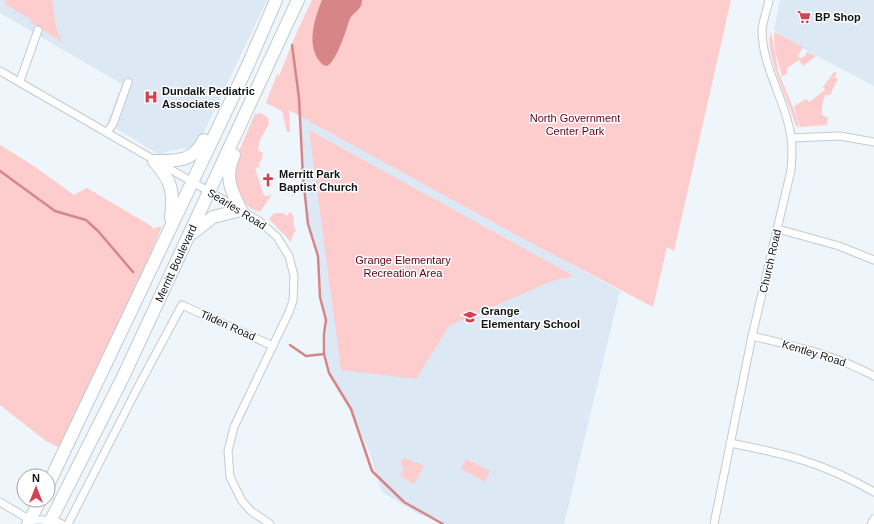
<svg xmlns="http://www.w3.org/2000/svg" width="874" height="524" viewBox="0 0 874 524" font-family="Helvetica,sans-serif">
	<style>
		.built { fill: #dce9f4 }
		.green { fill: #fdcccc }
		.water { fill: #d78688 }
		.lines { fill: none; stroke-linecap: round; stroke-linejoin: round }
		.stream { stroke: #d78688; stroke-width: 2.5 }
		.minor-casing { stroke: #c3cad0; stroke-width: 9 }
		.primary-casing { stroke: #c3cad0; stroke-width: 14 }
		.minor { stroke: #fff; stroke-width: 7 }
		.primary { stroke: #fff; stroke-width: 12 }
		.labels { text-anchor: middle; stroke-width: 3; stroke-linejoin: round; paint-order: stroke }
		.poi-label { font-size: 11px; font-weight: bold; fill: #121517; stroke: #fff; text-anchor: start }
		.park-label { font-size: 11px; fill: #650017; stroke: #fff }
		.street-label { font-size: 11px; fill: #121517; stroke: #fff }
	</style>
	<rect width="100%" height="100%" fill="#eef5fb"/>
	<g class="built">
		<polygon points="0,0 267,0 198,145 158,154 107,123 122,84 0,13"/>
		<polygon points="780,0 874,0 874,86 781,37 774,30"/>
		<polygon points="300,115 620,291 564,524 445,524 437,518 420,515 382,492 369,451 354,418 325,363 327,322 322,300 319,264 307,219"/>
	</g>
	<g class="green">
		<polygon points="5,0 52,0 56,27 62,42 30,22 32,20 5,4"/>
		<polygon points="312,0 731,0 674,251 667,247 653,307 522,238 289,110 290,132 287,132 282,111 266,103 277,74 279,76 295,36"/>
		<path d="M771,32L778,71L797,118L799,128L796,126C790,103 763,53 771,32Z"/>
		<polygon points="774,32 803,47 798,56 800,58 805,56 807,52 816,56 803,66 799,60 787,68 787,74 782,76 775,52"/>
		<path d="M834,72L837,73L835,77L838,79L830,95H825C823,102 820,111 823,116L828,117L827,125L800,127L794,106L806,99L809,102L825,90L823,87Z"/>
		<polygon points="261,113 268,118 269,124 260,140 258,150 263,153 261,161 259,163 260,167 255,168 264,196 271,195 271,196 260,212 252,209 238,198 233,165 255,114"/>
		<polygon points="309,130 574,276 552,281 449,326 416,379 341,370"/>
		<polygon points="0,145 34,166 74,195 87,188 153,227 152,229 162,226 133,296 60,448 46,441 0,405"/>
		<polygon points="291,212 294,219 293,224 296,230 293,234 291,242 269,219 274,213 283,213 287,216 289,213"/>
		<polygon points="405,458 424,466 414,484 400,476 404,468 401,465 402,460"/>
		<polygon points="466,459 490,471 485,482 461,469"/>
	</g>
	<path class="water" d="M322,0H362C362,11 352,12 349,21C346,31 336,62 327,66L323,65C305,48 314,20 322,0Z"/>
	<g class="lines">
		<g class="stream">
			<polyline points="292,45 299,98 303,177 308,224 318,256 320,297 326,320 324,334 324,354 329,373 351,409 372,471 404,502 443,524"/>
			<polyline points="0,171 55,211 86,220 98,231 133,272"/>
			<polyline points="290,345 306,356 324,354"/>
		</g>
		<g class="minor-casing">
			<g id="minor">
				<polyline points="0,71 241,210 259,221 277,237 289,256 294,276 293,301 289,312 234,427 228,451 230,477 242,501 251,511 270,524"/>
				<polyline points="20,81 38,30"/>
				<polyline points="107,132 113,124 128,82"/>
				<polyline points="791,138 840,136 874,142"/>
				<polyline points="778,229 839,246 874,260"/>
				<path d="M752,336C795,346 835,355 874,376"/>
				<path d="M730,443C786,454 824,463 874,492"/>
				<polyline points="0,502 30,520 52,520 62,524"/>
				<polyline points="68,524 138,387 182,305 273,346"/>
				<path d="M714,524L752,336L791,170C792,156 793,141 789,127C782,94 762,65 762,30C763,20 767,10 769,0"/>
				<polyline points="871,524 874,519"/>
			</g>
		</g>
		<g class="primary-casing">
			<g id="primary">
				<path d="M154,161C177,161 193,162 204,140"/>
				<path d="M154,161C172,182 174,190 171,218"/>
				<path d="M190,235L213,217L241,210C231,191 224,176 234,155"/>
				<polyline points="48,485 248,65 276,0"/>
				<polyline points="28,524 40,500"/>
				<path id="s1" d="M49,524L123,377L298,0"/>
			</g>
		</g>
		<use href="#minor" class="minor"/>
		<use href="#primary" class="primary"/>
	</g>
	<defs>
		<g id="supermarket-bare" transform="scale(1.08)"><path d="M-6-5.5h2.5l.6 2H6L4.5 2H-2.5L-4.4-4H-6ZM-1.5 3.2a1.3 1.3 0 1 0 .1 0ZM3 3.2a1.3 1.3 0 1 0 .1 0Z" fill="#d24252" stroke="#fff" stroke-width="2.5" paint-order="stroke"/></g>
		<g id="hospital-bare" transform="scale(1.08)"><path d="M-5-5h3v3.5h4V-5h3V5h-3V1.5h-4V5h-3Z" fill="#d24252" stroke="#fff" stroke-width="2.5" paint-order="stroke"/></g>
		<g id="church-bare" transform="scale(1.08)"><path d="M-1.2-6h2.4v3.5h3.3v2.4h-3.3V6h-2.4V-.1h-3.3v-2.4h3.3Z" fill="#d24252" stroke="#fff" stroke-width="2.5" paint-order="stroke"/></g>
		<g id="school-bare" transform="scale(1.08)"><path d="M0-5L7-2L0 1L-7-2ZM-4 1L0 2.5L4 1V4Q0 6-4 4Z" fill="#d24252" stroke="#fff" stroke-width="2.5" paint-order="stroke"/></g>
	</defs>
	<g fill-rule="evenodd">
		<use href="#supermarket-bare" x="804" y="17"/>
		<use href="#hospital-bare" x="151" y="97"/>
		<use href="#church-bare" x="268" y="180"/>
		<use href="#school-bare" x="470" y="317"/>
	</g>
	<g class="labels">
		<g class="poi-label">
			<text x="815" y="21">BP Shop</text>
			<text x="162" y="95">Dundalk Pediatric<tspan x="162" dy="13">Associates</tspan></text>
			<text x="279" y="178">Merritt Park<tspan x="279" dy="13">Baptist Church</tspan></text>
			<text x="481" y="315">Grange<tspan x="481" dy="13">Elementary School</tspan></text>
		</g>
		<g class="park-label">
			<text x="575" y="122">North Government<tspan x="575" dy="13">Center Park</tspan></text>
			<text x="403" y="264">Grange Elementary<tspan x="403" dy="13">Recreation Area</tspan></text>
		</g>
		<g class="street-label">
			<text transform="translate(237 209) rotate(32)" y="4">Searles Road</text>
			<text transform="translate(770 261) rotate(-77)" y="4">Church Road</text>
			<text dy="4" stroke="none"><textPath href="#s1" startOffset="290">Merritt Boulevard</textPath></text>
			<text transform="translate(228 325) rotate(24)" y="4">Tilden Road</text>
			<text transform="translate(814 353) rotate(17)" y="4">Kentley Road</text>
		</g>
	</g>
	<g transform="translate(36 488)"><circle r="19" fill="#ffffff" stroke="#a0a1a2"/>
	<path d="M0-3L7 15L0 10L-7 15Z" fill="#d24252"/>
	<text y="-6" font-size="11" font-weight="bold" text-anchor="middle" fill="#121517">N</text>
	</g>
</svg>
